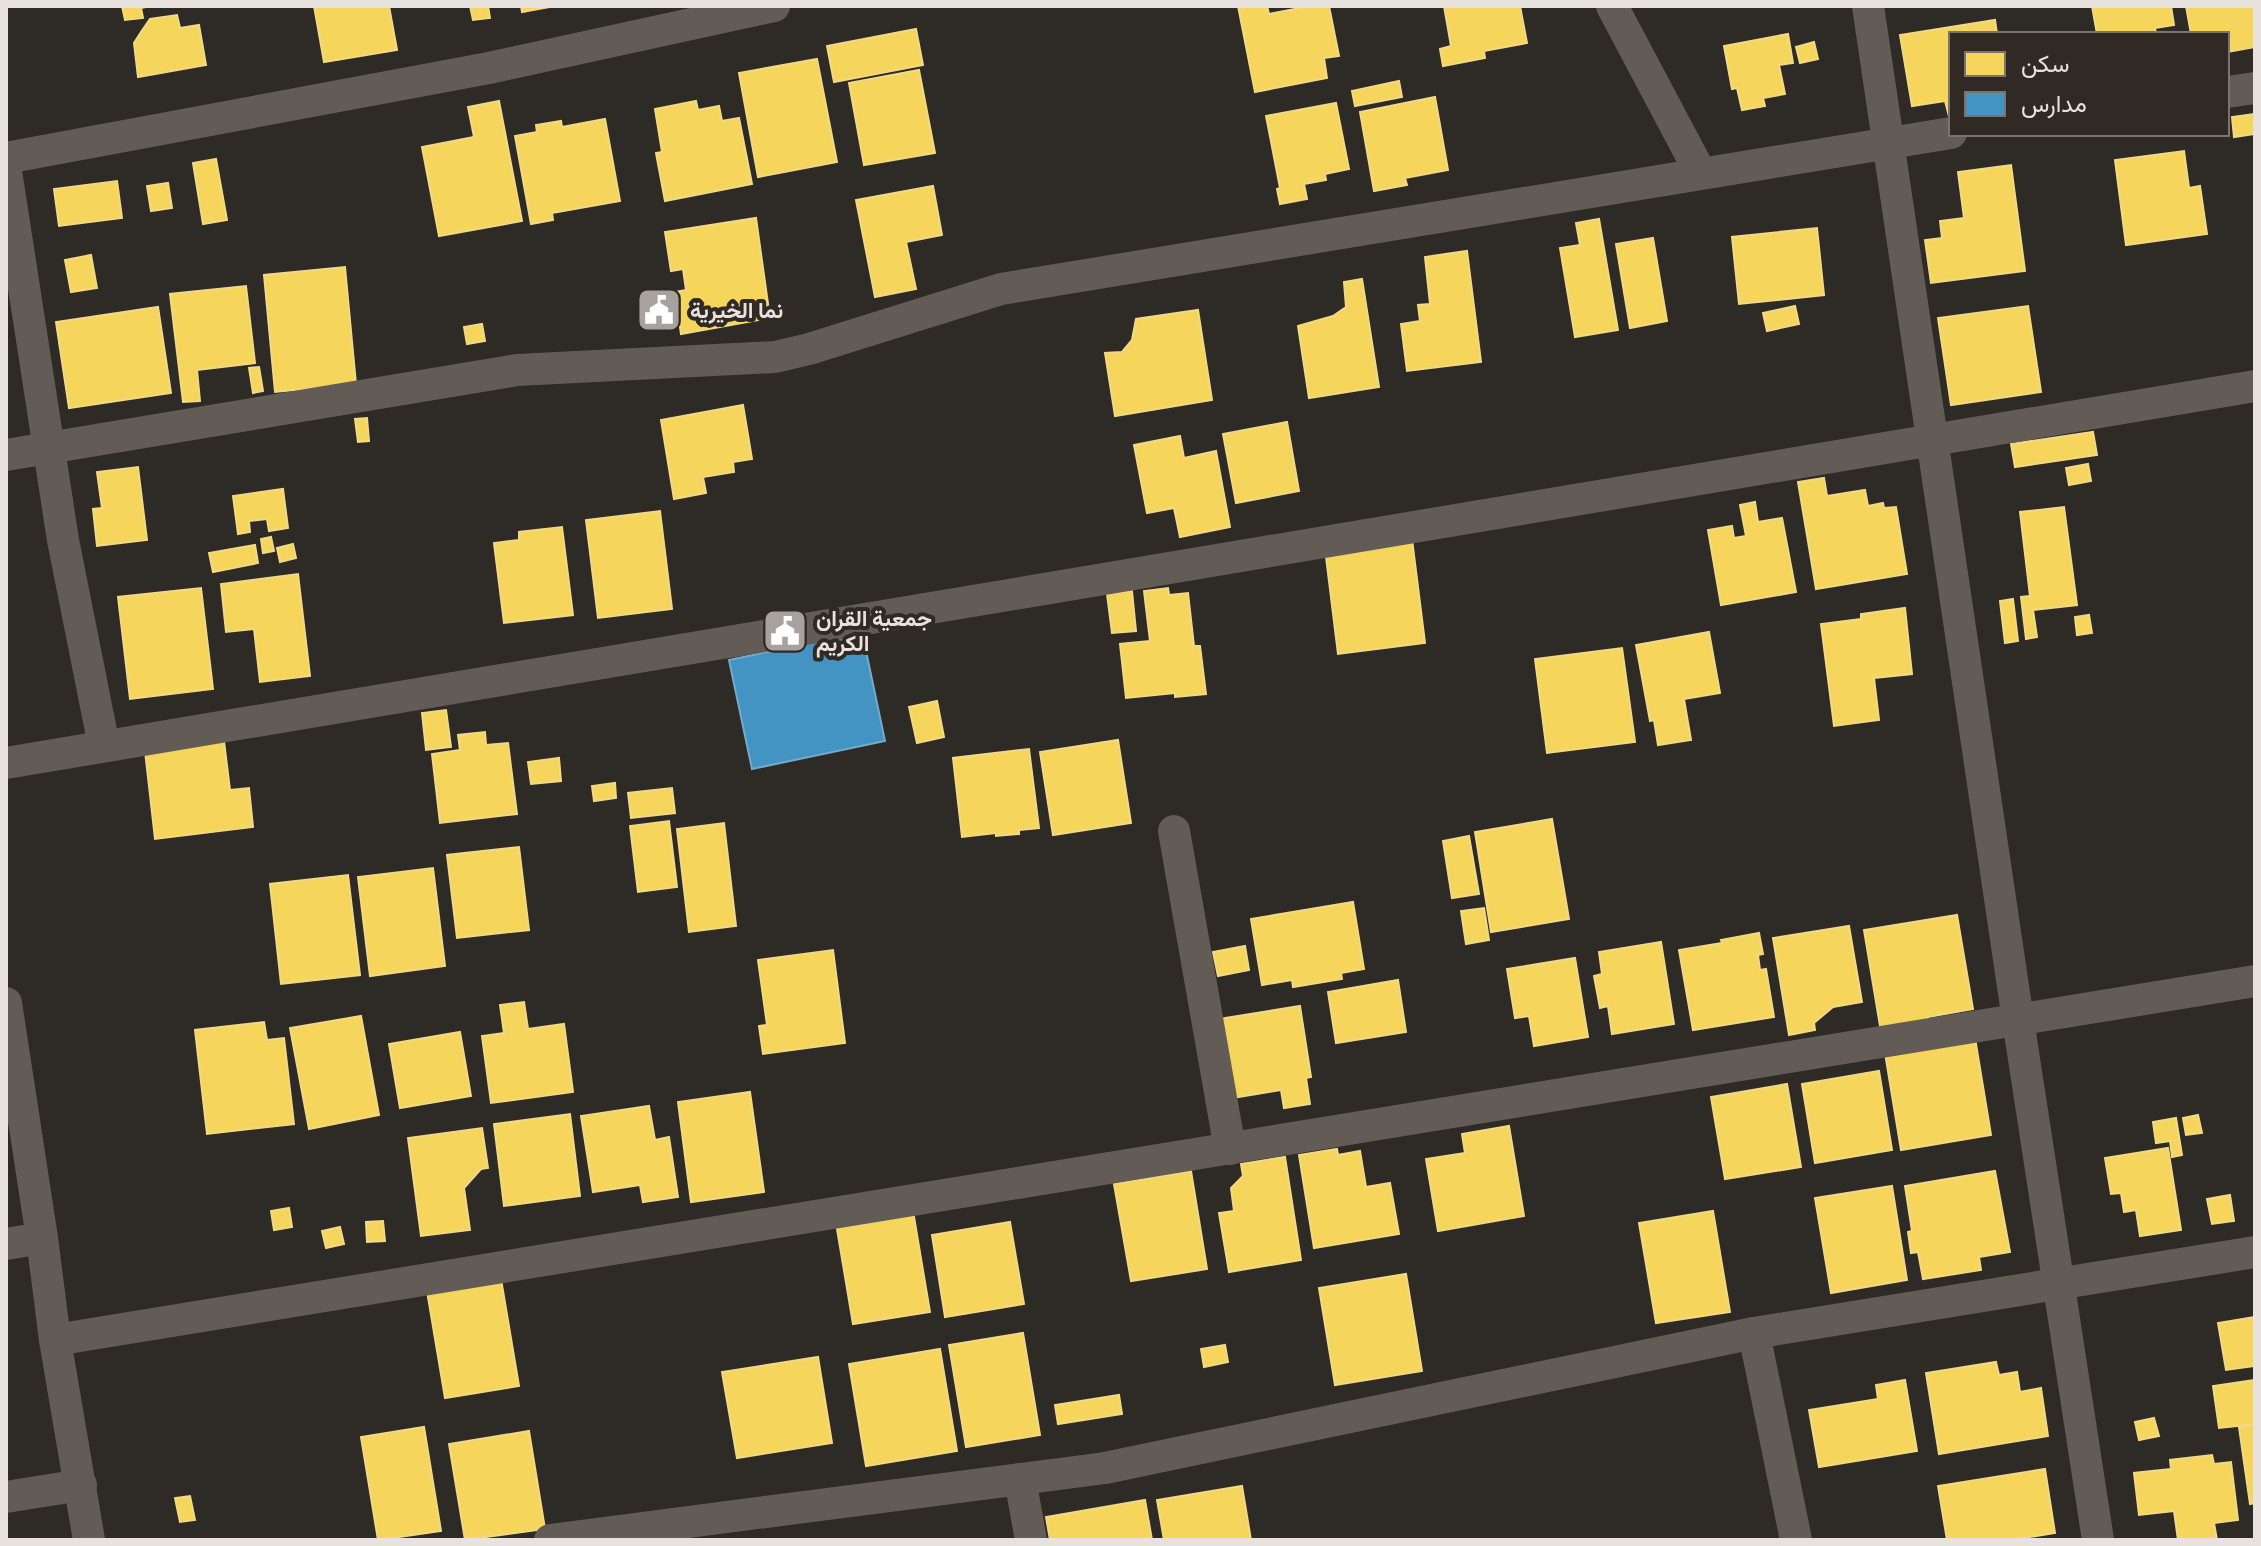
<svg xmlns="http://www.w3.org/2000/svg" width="2261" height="1546" viewBox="0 0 2261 1546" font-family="'PT Sans Narrow',Vazirmatn,sans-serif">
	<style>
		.homes { fill: #f6d55c; stroke: #f2d983; stroke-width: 2 }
		.schools { fill: #4393c3; stroke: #74abcb; stroke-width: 2 }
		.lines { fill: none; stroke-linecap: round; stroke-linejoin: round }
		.minor { stroke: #635b56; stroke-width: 32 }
		.labels { text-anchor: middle; stroke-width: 8; stroke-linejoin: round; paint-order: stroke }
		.poi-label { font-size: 22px; font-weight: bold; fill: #e8e2de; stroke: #312923; text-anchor: start }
	</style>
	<rect width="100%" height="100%" fill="#2e2a26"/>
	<g class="homes">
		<polygon points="122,6 151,6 141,8 143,18 125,20"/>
		<polygon points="314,6 389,6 397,50 324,62"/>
		<polygon points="470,6 488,6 490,18 473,20"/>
		<polygon points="521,6 555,6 522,12"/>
		<polygon points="1238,6 1267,6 1269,14 1310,6 1329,6 1339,56 1324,58 1327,78 1255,92"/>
		<polygon points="1444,6 1520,6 1527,43 1484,51 1485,58 1443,66 1440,49 1451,46"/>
		<polygon points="2092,6 2171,6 2174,25 2155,28 2156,34 2097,34"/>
		<polygon points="2186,6 2255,6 2255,47 2227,52 2227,34 2191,34"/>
		<polygon points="177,15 180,28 199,25 206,65 138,77 134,43 141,32 150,19"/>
		<polygon points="1995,20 1997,34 1951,34 1951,124 1945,101 1912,106 1900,35"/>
		<polygon points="916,29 923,65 834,82 827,46"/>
		<polygon points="1788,34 1793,63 1779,65 1785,94 1763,98 1765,106 1742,110 1737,88 1732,89 1724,46"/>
		<polygon points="1814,42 1818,59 1800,63 1796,47"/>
		<polygon points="817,59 837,162 758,177 739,73"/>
		<polygon points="919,70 935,153 864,165 849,83"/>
		<polygon points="1399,81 1402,97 1355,106 1352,91"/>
		<polygon points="1435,97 1448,170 1405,178 1407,185 1374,191 1360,112"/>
		<polygon points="499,101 522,221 439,236 422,147 474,137 468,107"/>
		<polygon points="696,101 698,110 719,106 722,121 739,118 752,184 665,201 656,153 662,152 655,109"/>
		<polygon points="1336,103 1349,169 1325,174 1326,180 1304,184 1307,199 1280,204 1277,189 1280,188 1266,116"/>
		<polygon points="2255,114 2255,134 2234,137 2232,117"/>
		<polygon points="605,119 620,201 552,213 553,220 531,224 515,136 537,132 536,125 561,121 562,127"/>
		<polygon points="2184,151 2189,188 2200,186 2207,234 2126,245 2115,160"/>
		<polygon points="216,159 227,220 203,224 193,163"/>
		<polygon points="2011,165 2025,271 1931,283 1925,240 1942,238 1940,221 1964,218 1958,172"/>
		<polygon points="117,181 122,218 59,226 54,189"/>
		<polygon points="168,183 172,208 151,211 147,186"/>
		<polygon points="933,186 942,235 906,242 916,289 875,297 856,200"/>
		<polygon points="756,218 770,318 681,334 675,292 686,290 683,269 671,271 665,232"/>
		<polygon points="1599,219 1618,330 1575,337 1560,248 1580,245 1576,223"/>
		<polygon points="1817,228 1824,295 1739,304 1732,237"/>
		<polygon points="1653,238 1667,321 1630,328 1616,244"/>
		<polygon points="1467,251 1481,362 1407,371 1401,324 1420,321 1418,305 1430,304 1425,257"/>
		<polygon points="91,255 97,288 71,292 65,260"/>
		<polygon points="345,267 356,384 275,392 264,275"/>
		<polygon points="1362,279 1379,387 1309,398 1298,326 1333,316 1346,307 1344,282"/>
		<polygon points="246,286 255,363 197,370 200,401 183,402 170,294"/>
		<polygon points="1795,306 1799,324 1767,331 1763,313"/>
		<polygon points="2028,306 2041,392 1951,405 1938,318"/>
		<polygon points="158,307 171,393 69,408 56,322"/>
		<polygon points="1198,310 1212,400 1115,416 1105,353 1122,352 1132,340 1136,319"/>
		<polygon points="482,324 485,341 467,344 464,327"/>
		<polygon points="259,367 263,391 253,393 249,368"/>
		<polygon points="743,405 752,459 733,462 734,472 703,477 706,493 674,499 661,420"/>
		<polygon points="367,418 369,441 358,442 355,419"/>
		<polygon points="1287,422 1299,491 1236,503 1223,434"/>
		<polygon points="2093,432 2097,455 2015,467 2011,444"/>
		<polygon points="1180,436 1184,458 1216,451 1230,527 1180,537 1174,508 1147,513 1134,445"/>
		<polygon points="2088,464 2091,481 2069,485 2066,468"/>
		<polygon points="138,467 147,540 97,546 93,509 102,508 97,472"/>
		<polygon points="1824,478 1827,496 1865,490 1868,506 1883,503 1884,508 1896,507 1907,574 1816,589 1798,482"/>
		<polygon points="283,489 288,528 269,531 267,519 249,521 250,532 238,534 233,496"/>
		<polygon points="1755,502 1758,522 1782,518 1796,592 1721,605 1708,530 1732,526 1734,538 1746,536 1740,505"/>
		<polygon points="2064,507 2077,605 2033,610 2037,637 2026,639 2021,597 2030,596 2020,512"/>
		<polygon points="660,511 672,609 598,618 586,520"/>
		<polygon points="562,527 573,615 504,623 494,543 519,540 519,532"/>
		<polygon points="271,537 274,551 263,553 261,539"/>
		<polygon points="1412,539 1425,643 1338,654 1325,549"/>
		<polygon points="293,544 296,558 280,562 277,548"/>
		<polygon points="255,545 258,563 213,572 209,553"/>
		<polygon points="298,574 310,676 260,682 254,629 226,632 221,584"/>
		<polygon points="201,588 213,689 130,699 118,597"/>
		<polygon points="1168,588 1169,595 1188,593 1194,646 1200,646 1206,694 1175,697 1175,693 1126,698 1120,644 1150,641 1144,591"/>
		<polygon points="1132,591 1136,631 1112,633 1107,594"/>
		<polygon points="2013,599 2018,641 2005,643 2000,601"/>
		<polygon points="1905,608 1912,674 1874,678 1879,720 1834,726 1821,624 1861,619 1861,614"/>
		<polygon points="2089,615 2092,633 2077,635 2075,617"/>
		<polygon points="1709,632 1720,693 1684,699 1691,740 1658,745 1654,720 1650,721 1636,645"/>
		<polygon points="1622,648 1635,742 1547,753 1535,659"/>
		<polygon points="937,701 944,737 917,743 909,707"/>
		<polygon points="446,710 451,747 426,750 422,713"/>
		<polygon points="485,732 486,745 508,743 517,814 440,823 432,754 460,750 458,735"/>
		<polygon points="1118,740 1131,823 1053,835 1040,752"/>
		<polygon points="224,741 230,790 249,788 253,827 155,839 145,751"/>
		<polygon points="1029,749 1039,828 1019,830 1019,834 996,836 996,833 962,837 953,758"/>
		<polygon points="559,758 561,781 531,784 528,762"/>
		<polygon points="615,783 616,798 594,801 592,786"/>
		<polygon points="672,788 675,813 631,818 628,793"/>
		<polygon points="1552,819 1569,919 1491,932 1475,832"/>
		<polygon points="669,821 677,887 638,892 630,826"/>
		<polygon points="724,823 736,926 689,932 677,829"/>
		<polygon points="1469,836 1479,894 1452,898 1443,841"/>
		<polygon points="519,847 529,930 457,938 447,855"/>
		<polygon points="433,868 445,966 370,976 358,877"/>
		<polygon points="348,875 360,975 281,984 270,884"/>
		<polygon points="1353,902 1364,969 1341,973 1342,979 1293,987 1292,980 1262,985 1251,919"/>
		<polygon points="1484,908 1489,940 1466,944 1461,911"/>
		<polygon points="1957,915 1973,1009 1928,1017 1929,1024 1881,1032 1864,930"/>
		<polygon points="1849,926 1862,1002 1833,1007 1814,1023 1815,1030 1789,1035 1773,938"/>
		<polygon points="1759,933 1763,954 1758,955 1760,970 1766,969 1774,1017 1693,1030 1679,950 1722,943 1721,940"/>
		<polygon points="1661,942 1674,1024 1612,1034 1608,1006 1600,1008 1594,976 1602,974 1599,952"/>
		<polygon points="1245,946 1249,970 1218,976 1213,952"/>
		<polygon points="833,950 845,1043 763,1054 759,1026 767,1025 758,960"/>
		<polygon points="1575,958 1588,1037 1534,1046 1529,1016 1515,1018 1507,969"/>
		<polygon points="1398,980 1406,1032 1336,1043 1328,992"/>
		<polygon points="524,1002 528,1029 564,1024 573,1092 491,1103 482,1036 504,1033 500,1005"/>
		<polygon points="1300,1006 1311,1077 1306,1078 1310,1104 1284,1108 1281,1090 1232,1098 1219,1019"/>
		<polygon points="361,1016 379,1115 309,1129 290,1028"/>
		<polygon points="264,1022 267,1040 284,1038 294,1124 207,1134 195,1030"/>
		<polygon points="460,1032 471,1096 400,1108 389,1044"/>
		<polygon points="1975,1038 1991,1135 1901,1150 1885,1053"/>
		<polygon points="1879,1071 1892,1150 1815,1163 1802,1084"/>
		<polygon points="1787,1084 1801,1167 1725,1179 1711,1097"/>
		<polygon points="750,1092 764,1192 691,1202 678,1102"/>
		<polygon points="649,1106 655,1140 669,1137 678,1197 643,1202 640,1185 593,1192 581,1116"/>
		<polygon points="570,1114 580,1196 504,1206 494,1124"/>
		<polygon points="2198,1115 2202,1133 2186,1135 2183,1118"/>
		<polygon points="2176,1118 2182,1155 2172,1157 2170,1141 2156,1143 2153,1122"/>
		<polygon points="1509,1126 1524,1216 1438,1231 1426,1159 1465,1153 1462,1134"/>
		<polygon points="482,1128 488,1168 481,1169 464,1188 470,1230 421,1236 408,1138"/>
		<polygon points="2168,1148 2181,1230 2140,1236 2136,1210 2124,1212 2121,1193 2111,1194 2105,1158"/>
		<polygon points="1337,1149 1338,1155 1360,1151 1366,1187 1390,1183 1399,1234 1314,1248 1299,1155"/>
		<polygon points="1285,1157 1301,1260 1229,1272 1219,1213 1234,1211 1231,1188 1243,1176 1241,1164"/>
		<polygon points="1191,1171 1207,1269 1131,1281 1114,1184"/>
		<polygon points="1995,1171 2010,1252 1979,1257 1981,1270 1923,1279 1918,1252 1911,1253 1908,1232 1912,1231 1905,1186"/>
		<polygon points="1892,1186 1907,1280 1831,1293 1815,1198"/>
		<polygon points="2230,1195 2234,1221 2212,1224 2207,1199"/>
		<polygon points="289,1208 292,1227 274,1230 271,1211"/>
		<polygon points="913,1211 930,1312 853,1324 836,1223"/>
		<polygon points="1713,1211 1730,1312 1656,1323 1639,1223"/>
		<polygon points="383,1221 385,1241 367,1242 366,1222"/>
		<polygon points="1010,1222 1024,1304 945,1317 932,1235"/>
		<polygon points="340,1227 344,1244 326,1248 322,1231"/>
		<polygon points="1406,1274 1422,1371 1335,1385 1319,1288"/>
		<polygon points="501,1279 519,1386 445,1398 427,1291"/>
		<polygon points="2255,1317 2255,1366 2226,1370 2218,1323"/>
		<polygon points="1023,1333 1040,1435 966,1447 949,1345"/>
		<polygon points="1225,1345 1228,1362 1204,1367 1201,1349"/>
		<polygon points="940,1349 957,1451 866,1466 849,1364"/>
		<polygon points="818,1357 832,1443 737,1458 722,1372"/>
		<polygon points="1996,1362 1999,1375 2017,1372 2020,1392 2041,1388 2048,1436 1939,1454 1926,1373"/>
		<polygon points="1905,1380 1917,1451 1819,1467 1809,1410 1878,1399 1876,1385"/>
		<polygon points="2255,1380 2255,1424 2219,1428 2213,1386"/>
		<polygon points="1119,1395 1122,1414 1058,1424 1055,1405"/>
		<polygon points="2154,1418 2159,1436 2139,1440 2135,1422"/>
		<polygon points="2255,1424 2255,1503 2250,1504 2239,1427"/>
		<polygon points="424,1427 441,1531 378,1540 361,1437"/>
		<polygon points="529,1431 545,1529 465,1540 449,1444"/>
		<polygon points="2212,1455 2214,1464 2231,1462 2238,1520 2214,1523 2217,1540 2178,1540 2174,1511 2139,1515 2134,1473 2171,1469 2170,1460"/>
		<polygon points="2045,1469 2055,1533 2011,1540 1947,1540 1938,1486"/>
		<polygon points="1242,1486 1251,1540 1164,1540 1157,1500"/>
		<polygon points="190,1496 195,1520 180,1522 175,1498"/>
		<polygon points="1145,1500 1152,1540 1050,1540 1046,1517"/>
	</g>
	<polygon class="schools" points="862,632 885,741 752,769 729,660"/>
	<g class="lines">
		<g class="minor">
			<polyline points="1612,6 1700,172"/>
			<polyline points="1868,6 2018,1020 2098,1540"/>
			<polyline points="2227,92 2255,88"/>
			<polyline points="6,158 489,68 774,6"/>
			<polyline points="6,171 63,540 104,746"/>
			<polyline points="6,455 517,370 775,357 809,349 1001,289 1951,133"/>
			<polyline points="6,763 2255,386"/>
			<polyline points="1174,831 1230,1149"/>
			<polyline points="6,1003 42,1238 55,1340 89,1540"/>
			<polyline points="6,1244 42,1238"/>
			<polyline points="1754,1333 1796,1540"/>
			<polyline points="55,1340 2255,981"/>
			<polyline points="1020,1479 1031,1540"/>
			<polyline points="6,1497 81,1485"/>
			<polyline points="550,1540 1105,1468 1754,1333 2255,1252"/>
		</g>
	</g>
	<defs>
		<g id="civic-square" transform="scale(2.3)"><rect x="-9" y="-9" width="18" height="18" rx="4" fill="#a7a29e" stroke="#312923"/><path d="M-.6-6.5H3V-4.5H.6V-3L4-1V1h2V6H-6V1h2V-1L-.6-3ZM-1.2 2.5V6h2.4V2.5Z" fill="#fff"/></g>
	</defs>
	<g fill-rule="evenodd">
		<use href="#civic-square" x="659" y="310"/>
		<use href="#civic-square" x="785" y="631"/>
	</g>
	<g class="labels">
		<g class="poi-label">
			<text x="690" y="318">نما الخيرية</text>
			<text x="816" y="626">جمعية القران<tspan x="816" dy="25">الكريم</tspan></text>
		</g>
	</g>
	<rect width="2261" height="1546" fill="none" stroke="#e8e2de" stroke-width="16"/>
	<rect x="1949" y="32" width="280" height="104" fill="#312923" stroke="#7a736e" stroke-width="2"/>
	<rect x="1965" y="52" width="40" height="24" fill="#f6d55c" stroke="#7a736e" stroke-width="2"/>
	<text x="2021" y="72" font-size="24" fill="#e8e2de">سكن</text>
	<rect x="1965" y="92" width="40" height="24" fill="#4393c3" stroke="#7a736e" stroke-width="2"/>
	<text x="2021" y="112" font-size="24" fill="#e8e2de">مدارس</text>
</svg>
